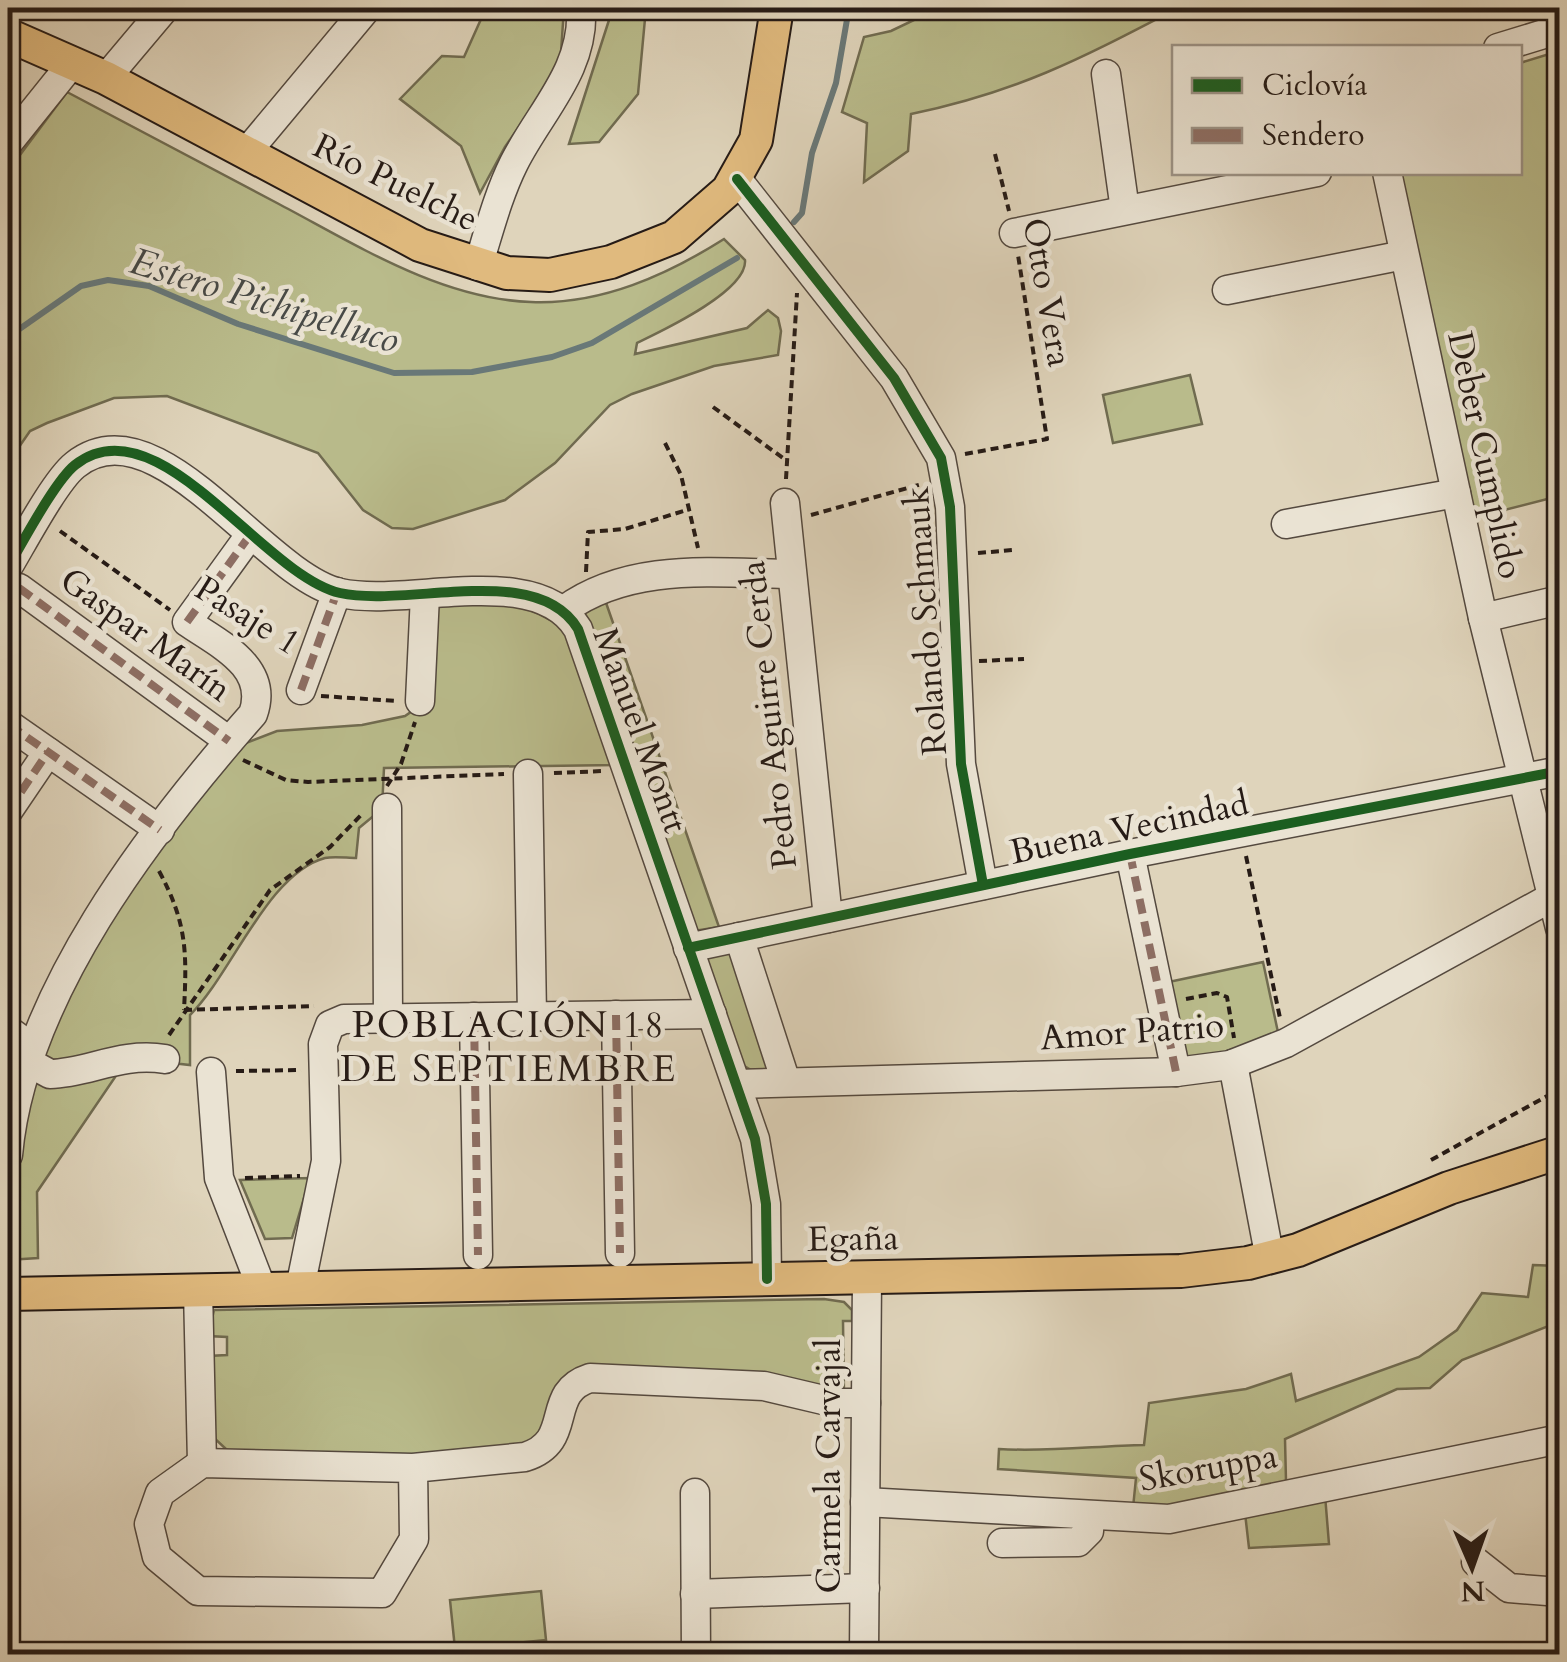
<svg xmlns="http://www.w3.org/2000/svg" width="1567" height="1662" viewBox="0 0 1567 1662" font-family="Cardo,serif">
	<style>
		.green { fill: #b9bb8b; stroke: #706b50; stroke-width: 2.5 }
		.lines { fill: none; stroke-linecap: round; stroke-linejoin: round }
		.stream { stroke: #697878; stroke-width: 6 }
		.minor-casing { stroke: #54493f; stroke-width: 31 }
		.major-casing { stroke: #261b16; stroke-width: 36 }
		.path { stroke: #261b16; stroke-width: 4; stroke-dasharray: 8 5; stroke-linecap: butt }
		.minor { stroke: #eae3d3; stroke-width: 28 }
		.major { stroke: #e0ba7e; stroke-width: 32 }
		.quiet { stroke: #8d6e63; stroke-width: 8; stroke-dasharray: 15 8; stroke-linecap: butt }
		.cycleway-casing { stroke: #eae3d3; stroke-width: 16 }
		.cycleway { stroke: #1b5e20; stroke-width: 10 }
		.labels { text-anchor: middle; stroke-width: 9; stroke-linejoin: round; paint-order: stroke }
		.street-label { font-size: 35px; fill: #261b16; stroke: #eae3d3 }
		.water-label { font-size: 38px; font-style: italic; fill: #484a47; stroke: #eae3d3 }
		.neighbourhood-label { font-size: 38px; letter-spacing: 2.5px; fill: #261b16; stroke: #eae3d3 }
	</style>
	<rect width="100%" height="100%" fill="#dfd4bb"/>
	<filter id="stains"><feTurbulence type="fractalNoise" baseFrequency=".002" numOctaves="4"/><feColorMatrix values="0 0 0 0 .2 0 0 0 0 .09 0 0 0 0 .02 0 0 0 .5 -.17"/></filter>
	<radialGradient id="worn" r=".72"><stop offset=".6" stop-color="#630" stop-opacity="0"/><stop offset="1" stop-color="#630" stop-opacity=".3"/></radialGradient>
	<g class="green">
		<polygon points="486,8 564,8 560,67 505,147 480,193 461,146 400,99 442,56 464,57"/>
		<polygon points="606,8 646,8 638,94 599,142 569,144 610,17"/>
		<path d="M939,8H1178C1082,58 1018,92 911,114L908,151L864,182L867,123L842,112L864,37L891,31Z"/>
		<polygon points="1559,51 1559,496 1473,518 1397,173 1520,172 1520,63"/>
		<path d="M67,92C137,129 207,166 277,203C355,244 440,299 531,302C601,305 667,275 724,239L745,260C748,291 662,331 637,343L635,354L747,328L768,310L778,318L781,331L778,355L714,366L632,394L610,405L555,463L505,500L413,529L392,528L363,510L318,453L167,396L114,398L47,423L30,431L8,463V171Z"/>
		<polygon points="1190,375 1202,424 1113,443 1103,395"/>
		<polygon points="604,597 719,927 694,931 580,611"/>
		<path d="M517,603L564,627L615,765L384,768L382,809L359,828L356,858C347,858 334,856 325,858C268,873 231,975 190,1015V1065L128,1058L37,1192L38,1258L8,1260L10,1190L19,1122L37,1050L111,915L238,746L277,731L362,725L405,716L425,702L433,604Z"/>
		<polygon points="730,950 769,1073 756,1073 741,1064 704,961 706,956"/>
		<polygon points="1263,962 1279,1037 1249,1050 1180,1063 1164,983"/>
		<polygon points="310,1178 292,1238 265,1239 240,1180"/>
		<path d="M1533,1265L1559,1266V1322L1462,1360L1430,1388L1397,1389L1285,1439L1286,1481L1187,1506L1133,1508L1136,1478L998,1469L999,1449C1048,1452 1095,1446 1144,1445L1149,1403L1246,1389L1291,1374L1296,1401L1419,1357L1457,1330L1482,1293L1528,1297Z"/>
		<polygon points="824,1299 844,1302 852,1310 852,1321 843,1321 844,1394 599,1371 549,1437 484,1456 227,1450 213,1437 208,1356 227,1355 227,1337 208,1336 214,1310"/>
		<polygon points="1325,1495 1329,1544 1249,1548 1245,1513"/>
		<polygon points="541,1591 546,1640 455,1649 450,1600"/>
	</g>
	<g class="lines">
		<g class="stream">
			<polyline points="794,222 802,213 812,153 836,83 849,8"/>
			<polyline points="8,337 81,286 108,280 149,286 238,324 394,373 472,372 552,357 592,343 737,258"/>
		</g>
		<g class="minor-casing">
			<g id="minor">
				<polyline points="1498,48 1560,29"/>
				<polyline points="1106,74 1125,210"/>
				<polyline points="106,78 165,8"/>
				<polyline points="8,143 73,62"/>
				<polyline points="246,153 367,8"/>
				<polyline points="1387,172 1483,618 1560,928"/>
				<polyline points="737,179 894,378 941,458 950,507 961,764 983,885"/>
				<polyline points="1014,233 1317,172"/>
				<path d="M478,266C489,231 498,195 514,163C540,111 585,70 581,8"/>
				<polyline points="1227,290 1404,255"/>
				<polyline points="785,503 828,918"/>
				<polyline points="1286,524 1456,493"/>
				<path d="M8,567C23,542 55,481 75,465C157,400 262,575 340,593C409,608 537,561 578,629L755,1139L766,1204L767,1279"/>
				<polyline points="19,588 229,741"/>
				<path d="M564,610C630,562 714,573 791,574"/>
				<polyline points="1483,618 1560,600"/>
				<polyline points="301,690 337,592"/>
				<polyline points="420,701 425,595"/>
				<polyline points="8,724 160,830"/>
				<polyline points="528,774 532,1016"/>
				<polyline points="387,808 388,1018"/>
				<polyline points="8,811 48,752"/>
				<polyline points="1130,854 1176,1072"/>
				<polyline points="739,937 786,1082"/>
				<polyline points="688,948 1130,854 1560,771"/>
				<polyline points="616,1015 620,1253"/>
				<polyline points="474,1017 478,1255"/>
				<polyline points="8,1030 30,1046"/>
				<path d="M26,1061L50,1074C89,1073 120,1052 165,1059"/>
				<polyline points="1233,1064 1270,1259"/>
				<polyline points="211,1072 219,1178 262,1289"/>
				<polyline points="737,1084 1176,1072 1230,1065 1286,1043 1552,897"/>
				<path d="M8,1155C22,996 150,831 253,714C270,667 219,644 187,622L250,535"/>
				<polyline points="300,1288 326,1161 323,1044 330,1025 344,1019 712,1014"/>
				<polyline points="198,1290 202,1463"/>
				<path d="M413,1468L414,1539L382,1593L198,1591L157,1557L149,1524L160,1493L202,1463L413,1468L525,1457C576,1441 543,1393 590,1378L764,1386L836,1403H866"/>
				<polyline points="695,1493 696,1654"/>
				<polyline points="865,1502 1169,1519 1560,1439"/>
				<polyline points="1002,1543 1078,1542 1089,1531 1090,1516"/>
				<polyline points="1476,1562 1509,1588 1560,1592"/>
				<polyline points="695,1594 865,1588"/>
				<polyline points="864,1654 867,1277"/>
			</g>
		</g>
		<g class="major-casing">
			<g id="major">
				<polyline points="8,35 106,78 420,245 507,273 550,275 611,262 674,237 728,190 756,140 777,8"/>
				<polyline points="8,1294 1181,1271 1248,1263 1298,1250 1449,1188 1560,1152"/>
			</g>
		</g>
		<g class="path">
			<polyline points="995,154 1009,211"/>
			<polyline points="713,407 787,461"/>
			<polyline points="665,443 681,475 698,548"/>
			<polyline points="965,454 1047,439 1018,255"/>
			<polyline points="786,479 797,293"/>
			<polyline points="811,515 922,484"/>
			<polyline points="60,531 170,610"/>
			<polyline points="978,553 1013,550"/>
			<polyline points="586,572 588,532 625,529 690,509"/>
			<polyline points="979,661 1024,659"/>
			<polyline points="321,696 396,701"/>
			<polyline points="243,760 286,780 308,782 504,774"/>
			<polyline points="554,773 604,771"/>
			<polyline points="387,786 401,764 415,722"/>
			<polyline points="1246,856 1280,1018"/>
			<path d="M159,871C187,923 187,952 184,1010"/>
			<polyline points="1186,999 1217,993 1227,997 1234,1038"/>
			<polyline points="184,1010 314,1006"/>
			<polyline points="169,1035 270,890 330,847 361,815"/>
			<polyline points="236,1071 301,1070"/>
			<polyline points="1431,1160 1560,1089"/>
			<polyline points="245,1178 300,1176"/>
		</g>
		<use href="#minor" class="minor"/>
		<use href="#major" class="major"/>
		<g class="quiet">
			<polyline points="19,588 229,741"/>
			<polyline points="187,622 250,535"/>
			<polyline points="301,690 337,592"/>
			<polyline points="8,724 160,830"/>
			<polyline points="8,811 48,752"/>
			<polyline points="1130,854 1176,1072"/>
			<polyline points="616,1015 620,1253"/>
			<polyline points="474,1017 478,1255"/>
		</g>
		<g class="cycleway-casing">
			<g id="cycleway">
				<polyline points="737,179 894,378 941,458 950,507 961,764 983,885"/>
				<path d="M8,567C23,542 55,481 75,465C157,400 262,575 340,593C409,608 537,561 578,629L755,1139L766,1204L767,1279"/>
				<polyline points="688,948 1130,854 1560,771"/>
			</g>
		</g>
		<use href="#cycleway" class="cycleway"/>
	</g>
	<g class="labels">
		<g class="street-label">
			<text transform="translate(396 182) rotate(26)" y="12">Río Puelche</text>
			<text transform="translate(1048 292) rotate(80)" y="12">Otto Vera</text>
			<text transform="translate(1486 455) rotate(78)" y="12">Deber Cumplido</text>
			<text transform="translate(248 615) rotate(32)" y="12">Pasaje 1</text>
			<text transform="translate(925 621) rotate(-94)" y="12">Rolando Schmauk</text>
			<text transform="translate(146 634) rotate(36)" y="12">Gaspar Marín</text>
			<text transform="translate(768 715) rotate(-96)" y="12">Pedro Aguirre Cerda</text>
			<text transform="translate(641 730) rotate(70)" y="12">Manuel Montt</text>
			<text transform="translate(1129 827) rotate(-12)" y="12">Buena Vecindad</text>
			<text transform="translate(1132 1031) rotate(-4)" y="12">Amor Patrio</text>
			<text transform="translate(853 1238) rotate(-1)" y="12">Egaña</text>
			<text transform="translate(828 1466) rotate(-90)" y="12">Carmela Carvajal</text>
			<text transform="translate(1208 1467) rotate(-10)" y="12">Skoruppa</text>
		</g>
		<g class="water-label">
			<text transform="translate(265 300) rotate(17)" y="13">Estero Pichipelluco</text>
		</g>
		<g class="neighbourhood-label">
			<text x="509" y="1037">POBLACIÓN 18<tspan x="509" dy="44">DE SEPTIEMBRE</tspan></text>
		</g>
	</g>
	<rect width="1567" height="1662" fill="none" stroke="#dfd4bb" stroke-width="40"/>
	<rect x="10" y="10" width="1547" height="1642" fill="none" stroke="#261b16" stroke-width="5"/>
	<rect x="20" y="20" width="1527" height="1622" fill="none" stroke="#261b16" stroke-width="2.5"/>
	<rect x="1172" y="45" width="350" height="130" fill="#eae3d3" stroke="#9c9387" stroke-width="2.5"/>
	<rect x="1192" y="78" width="50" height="15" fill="#1b5e20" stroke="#9c9387" stroke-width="2.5"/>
	<text x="1262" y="95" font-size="30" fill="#261b16">Ciclovía</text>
	<rect x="1192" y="128" width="50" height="15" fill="#8d6e63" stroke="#9c9387" stroke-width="2.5"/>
	<text x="1262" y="145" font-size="30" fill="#261b16">Sendero</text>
	<g transform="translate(1472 1567) rotate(178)" stroke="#eae3d3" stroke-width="8" paint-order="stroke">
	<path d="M0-8L18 38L0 25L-18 38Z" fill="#261b16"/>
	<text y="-15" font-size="28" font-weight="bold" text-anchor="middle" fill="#261b16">N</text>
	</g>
	<rect width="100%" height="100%" filter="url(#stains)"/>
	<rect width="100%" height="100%" fill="url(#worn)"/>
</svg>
